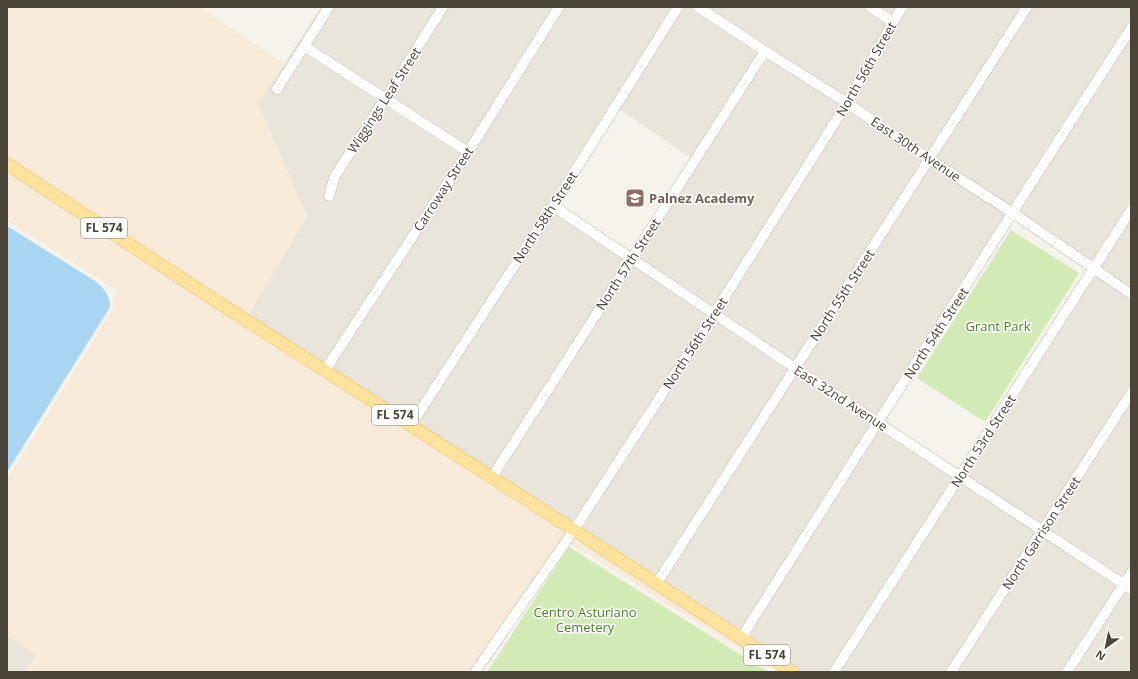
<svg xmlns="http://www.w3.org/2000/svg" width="1138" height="679" viewBox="0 0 1138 679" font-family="'Open Sans',sans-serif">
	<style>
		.residential { fill: #eae5da }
		.commercial { fill: #f7ead8 }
		.green { fill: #d2eab5 }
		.water { fill: #a9d4f2 }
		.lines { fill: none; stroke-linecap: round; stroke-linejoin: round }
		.minor-casing { stroke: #c2bbae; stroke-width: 11 }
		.major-casing { stroke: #e6c16a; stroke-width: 13 }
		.minor { stroke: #fff; stroke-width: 10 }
		.major { stroke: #ffe39c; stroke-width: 12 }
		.labels { text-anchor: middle; stroke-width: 3; stroke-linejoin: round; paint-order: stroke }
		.shield { fill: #fff; stroke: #817c74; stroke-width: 1 }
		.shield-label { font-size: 12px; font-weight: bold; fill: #4b4439 }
		.street-label { font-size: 13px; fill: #4b4439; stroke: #fff }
		.education-label { font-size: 13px; font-weight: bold; fill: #785e54; stroke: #fff; text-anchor: start }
		.park-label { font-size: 13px; fill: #4a7f2a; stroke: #fff }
	</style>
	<rect width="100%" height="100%" fill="#f6f3ec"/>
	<g class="residential">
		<polygon points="321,7 324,7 271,90 278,95 305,52 379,101 331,173 324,199 333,201 339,177 386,106 461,154 324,364 248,316 307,216 258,104"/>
		<polygon points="334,7 438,7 384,93 310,44"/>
		<polygon points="448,7 554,7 466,146 391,98"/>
		<polygon points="564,7 673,7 410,419 331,369 469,159"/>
		<polygon points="683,7 690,7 758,53 691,158 619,109"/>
		<polygon points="707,7 861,7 887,23 846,96 767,47"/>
		<polygon points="879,7 897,7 892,15"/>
		<polygon points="907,7 1022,7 929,153 853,101 896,24"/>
		<polygon points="1032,7 1131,7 1131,20 1012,207 936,158"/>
		<polygon points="1131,36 1131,202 1092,262 1019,211"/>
		<polygon points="766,57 841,105 713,307 638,257"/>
		<polygon points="848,109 923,161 794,362 720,312"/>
		<polygon points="930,165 1007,215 877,416 801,367"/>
		<polygon points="553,213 625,260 491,471 417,424"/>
		<polygon points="1131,218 1131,288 1099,267"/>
		<polygon points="633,265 708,315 573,524 498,476"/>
		<polygon points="1094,275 1131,300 1131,385 1042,524 966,474"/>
		<polygon points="715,320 789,370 656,577 581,528"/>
		<polygon points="796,375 872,424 740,632 663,582"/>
		<polygon points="1131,401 1131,565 1123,578 1049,529"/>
		<polygon points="879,428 954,478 829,672 801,672 748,637"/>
		<polygon points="961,482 1036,532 946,672 839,672"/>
		<polygon points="1044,537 1118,586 1062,672 956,672"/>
		<polygon points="1125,591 1131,595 1131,672 1072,672"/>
		<polygon points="7,635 36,655 25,672 7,672"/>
	</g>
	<g class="commercial">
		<polygon points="7,7 200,7 284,63 258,104 307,216 248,316 7,159"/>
		<polygon points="7,170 568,531 469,672 25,672 36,655 7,635 7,479 113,309 113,298 118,291 7,221"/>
		<polygon points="575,536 772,664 770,668 570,543"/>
	</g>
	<g class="green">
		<polygon points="1011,230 1079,273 985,422 917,378"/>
		<polygon points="569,547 768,672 487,672"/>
	</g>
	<path class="water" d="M7,226L95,281C104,289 110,294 110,307L7,472Z"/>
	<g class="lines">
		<g class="minor-casing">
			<g id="minor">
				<polyline points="698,7 765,51 847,103 929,159 1013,213 1131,294"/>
				<polyline points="870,7 893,22"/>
				<polyline points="304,46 468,152"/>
				<polyline points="277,89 329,7"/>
				<polyline points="329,196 335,176 385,99 443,7"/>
				<polyline points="553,206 795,368 1131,589"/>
				<polyline points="325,370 468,152 559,7"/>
				<polyline points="411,425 553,206 678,7"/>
				<polyline points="492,477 765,51"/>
				<polyline points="657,583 1027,7"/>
				<polyline points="741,638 878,422 1131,28"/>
				<polyline points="475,672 574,530 714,314 847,103 902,7"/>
				<polyline points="834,672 1131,210"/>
				<polyline points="951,672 1131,393"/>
				<polyline points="1067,672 1131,573"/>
			</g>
		</g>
		<g class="major-casing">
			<polyline id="major" points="7,164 216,301 574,530 793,672"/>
		</g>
		<use href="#minor" class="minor"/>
		<use href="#major" class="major"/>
	</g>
	<defs>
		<g id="school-square" transform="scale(1)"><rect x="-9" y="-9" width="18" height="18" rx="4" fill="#8d6e63" stroke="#fff"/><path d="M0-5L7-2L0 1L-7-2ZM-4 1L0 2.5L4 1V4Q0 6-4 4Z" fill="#fff"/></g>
	</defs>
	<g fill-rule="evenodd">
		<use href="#school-square" x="635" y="198"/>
	</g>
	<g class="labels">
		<g class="shield">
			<rect x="81" y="218" width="46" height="20" rx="3"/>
			<rect x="372" y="405" width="46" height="20" rx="3"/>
			<rect x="744" y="645" width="46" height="20" rx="3"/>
		</g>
		<g class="shield-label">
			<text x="104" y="232">FL 574</text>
			<text x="395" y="419">FL 574</text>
			<text x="767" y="659">FL 574</text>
		</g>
		<g class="street-label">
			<text transform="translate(866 69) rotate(-60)" y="5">North 56th Street</text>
			<text transform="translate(384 100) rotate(-57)" y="5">Wiggings Leaf Street</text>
			<text transform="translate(916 149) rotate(34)" y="5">East 30th Avenue</text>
			<text transform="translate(443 189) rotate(-57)" y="5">Carroway Street</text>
			<text transform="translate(545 217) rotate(-57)" y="5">North 58th Street</text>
			<text transform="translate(628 264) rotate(-57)" y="5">North 57th Street</text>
			<text transform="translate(842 295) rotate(-57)" y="5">North 55th Street</text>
			<text transform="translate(936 333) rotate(-57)" y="5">North 54th Street</text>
			<text transform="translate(695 343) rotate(-57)" y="5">North 56th Street</text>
			<text transform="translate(841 398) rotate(33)" y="5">East 32nd Avenue</text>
			<text transform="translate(983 441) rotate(-57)" y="5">North 53rd Street</text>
			<text transform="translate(1041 533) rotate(-57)" y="5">North Garrison Street</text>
		</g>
		<g class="education-label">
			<text x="649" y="203">Palnez Academy</text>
		</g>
		<g class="park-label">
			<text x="998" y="331">Grant Park</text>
			<text x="585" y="617">Centro Asturiano<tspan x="585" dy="15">Cemetery</tspan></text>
		</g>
	</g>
	<rect width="1138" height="679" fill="none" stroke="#4b4439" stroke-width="16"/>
	<g transform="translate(1106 647) rotate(213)" stroke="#ffffff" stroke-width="3" paint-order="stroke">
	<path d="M0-3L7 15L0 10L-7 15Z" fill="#4b4439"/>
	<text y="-6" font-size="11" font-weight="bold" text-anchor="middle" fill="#4b4439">N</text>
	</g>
</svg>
